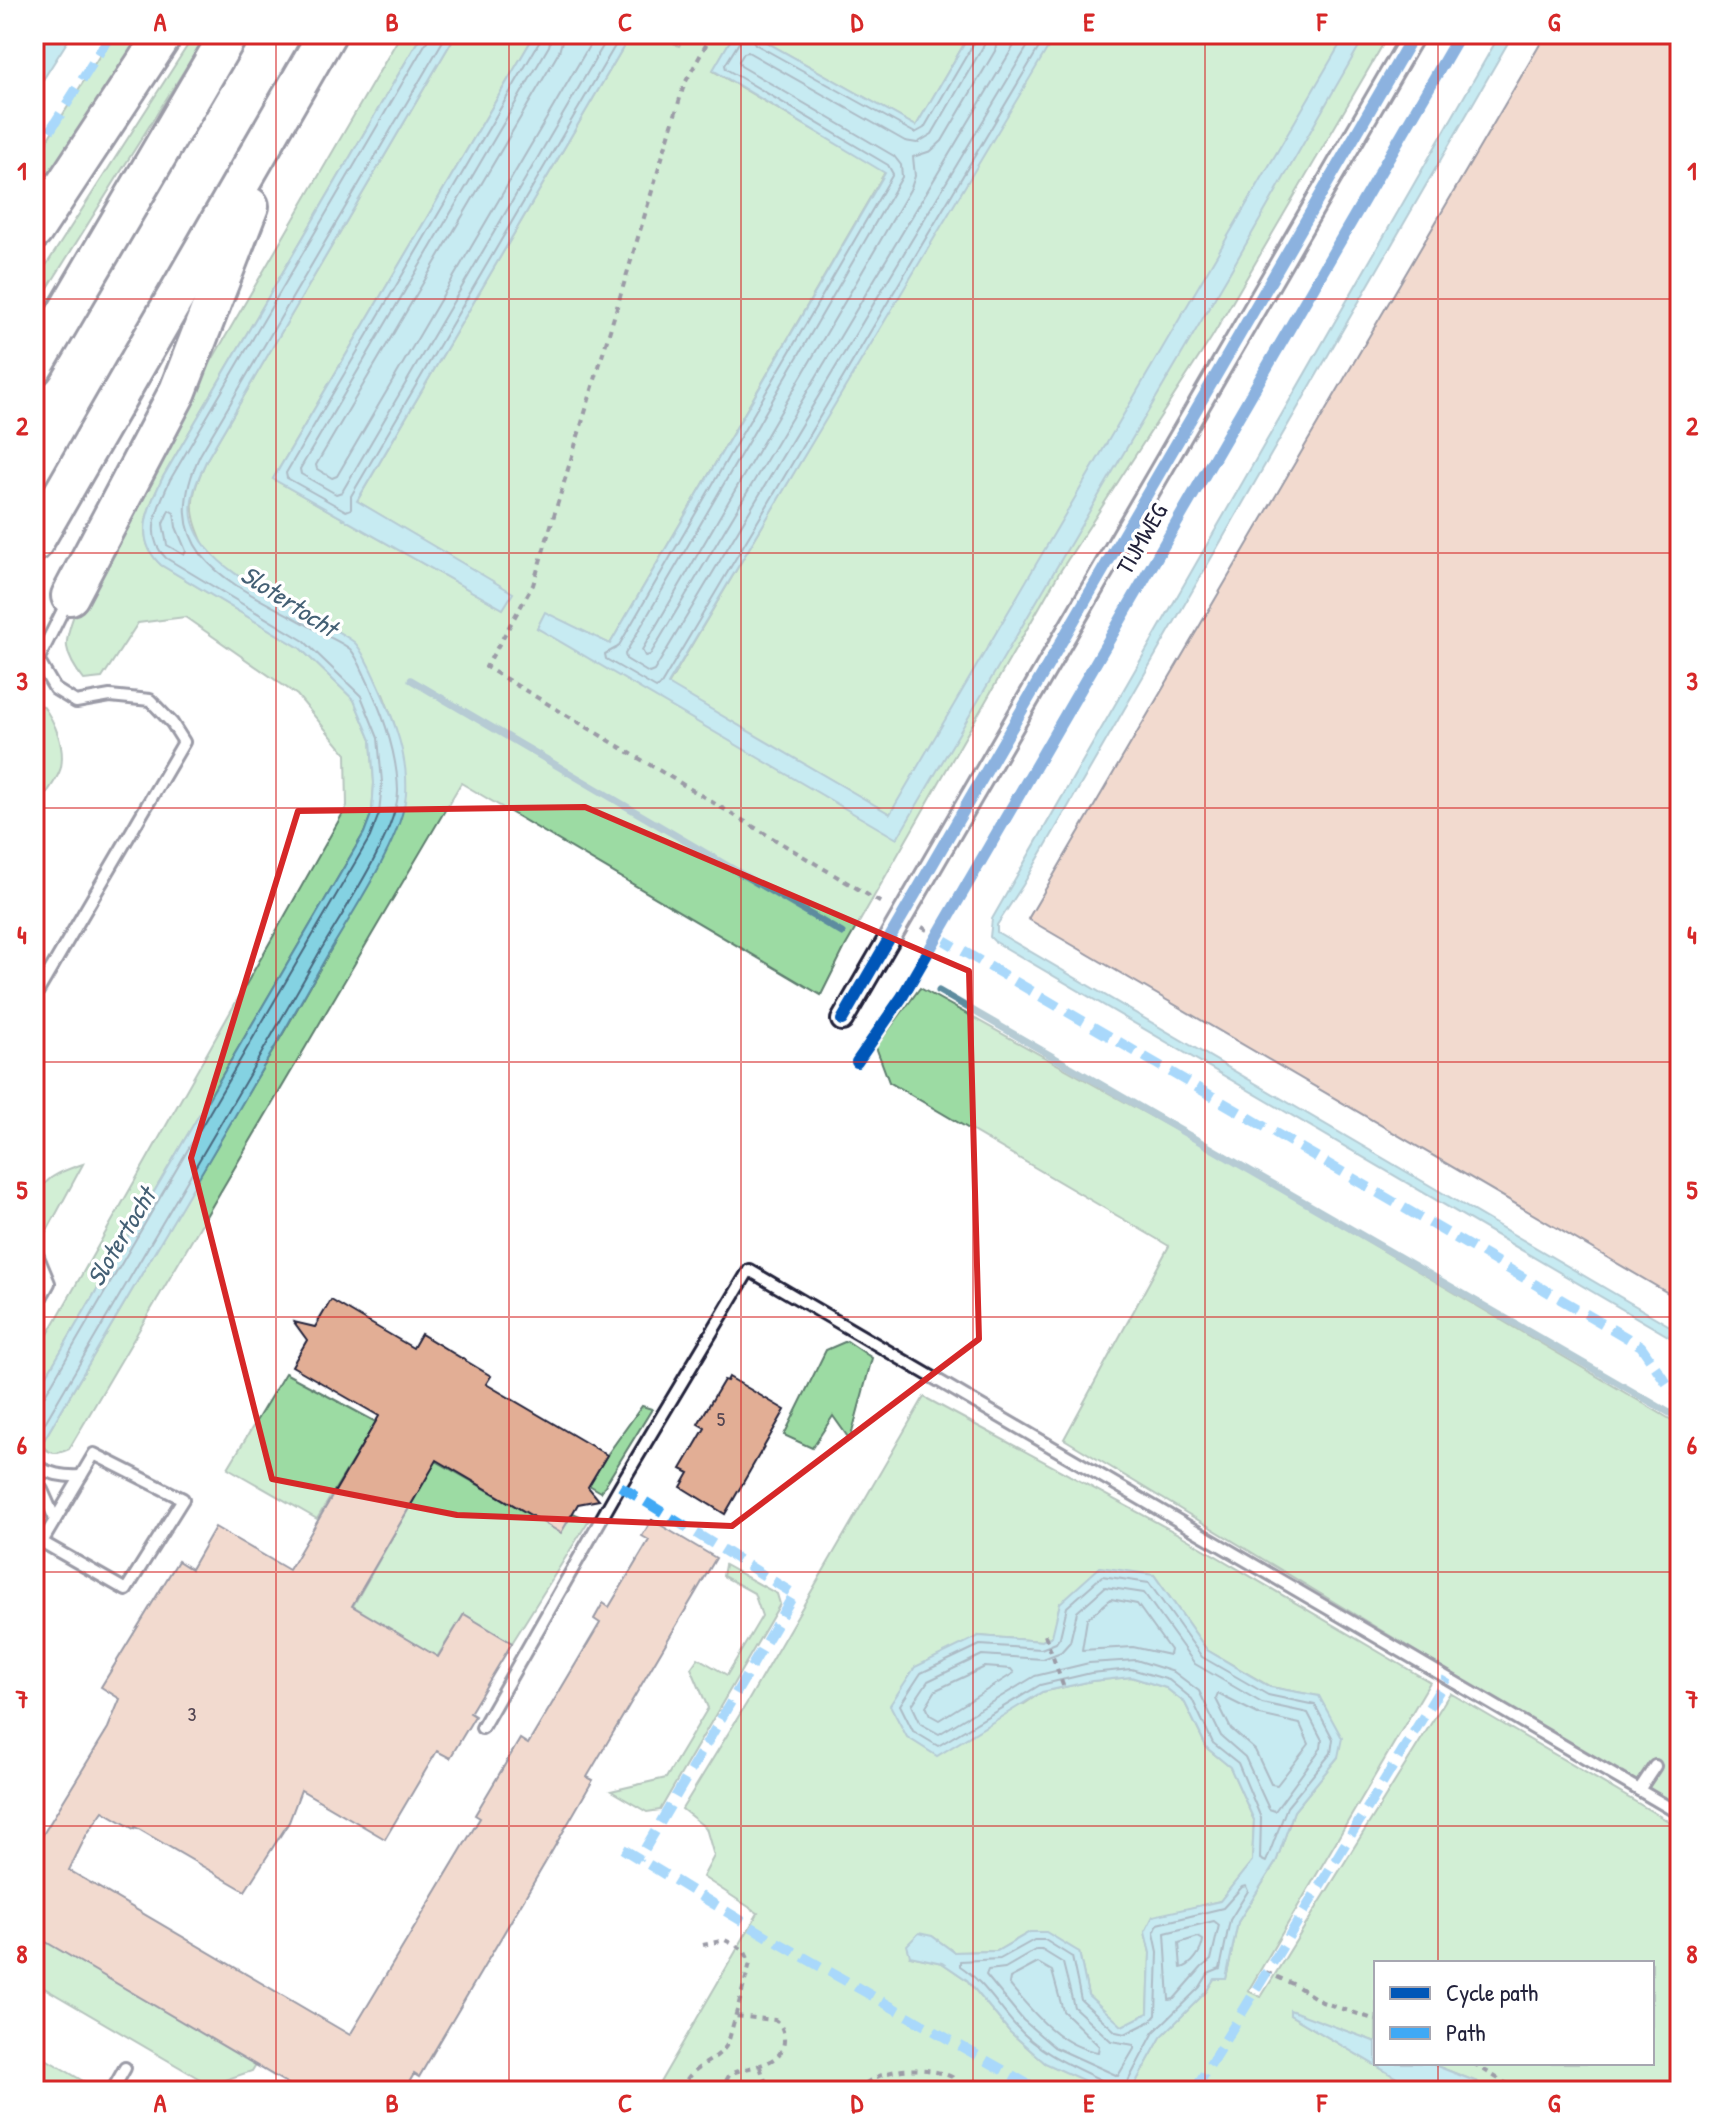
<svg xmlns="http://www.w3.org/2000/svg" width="1714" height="2125" viewBox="0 0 1714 2125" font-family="'Patrick Hand',sans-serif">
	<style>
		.green { fill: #9cdba3; stroke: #5f7e6f; stroke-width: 2 }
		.water { fill: #84d2e2; stroke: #5d8c9f; stroke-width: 2 }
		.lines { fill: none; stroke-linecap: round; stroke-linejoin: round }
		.shore { stroke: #49687e; stroke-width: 2 }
		.stream { stroke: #5d8c9f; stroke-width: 7 }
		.building { fill: #e2ae95; stroke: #22223b; stroke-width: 2 }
		.service-casing { stroke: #22223b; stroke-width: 16 }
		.minor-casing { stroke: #22223b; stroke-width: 26 }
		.motorway-casing { stroke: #22223b; stroke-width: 42 }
		.path { stroke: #22223b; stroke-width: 4; stroke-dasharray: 6 6; stroke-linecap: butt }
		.service { stroke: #fff; stroke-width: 10 }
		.minor { stroke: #fff; stroke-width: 20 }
		.motorway { stroke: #fff; stroke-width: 36 }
		.quiet { stroke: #3fa9f5; stroke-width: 10; stroke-dasharray: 20 10; stroke-linecap: butt }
		.cycleway-casing { stroke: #fff; stroke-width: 17 }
		.cycleway { stroke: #0057b8; stroke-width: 12 }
		.marked { fill: none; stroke: #d62828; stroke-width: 6; stroke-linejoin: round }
		.grid { fill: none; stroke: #d62828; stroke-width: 2; stroke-opacity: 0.55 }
		.labels { text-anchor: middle; stroke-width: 7; stroke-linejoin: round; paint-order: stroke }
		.number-label { font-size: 20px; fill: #524552 }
		.street-label { font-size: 24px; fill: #22223b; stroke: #fff }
		.water-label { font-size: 26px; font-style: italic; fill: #446075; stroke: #fff }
		.neatline { fill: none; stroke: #d62828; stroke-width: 3 }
		.grid-label { font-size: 26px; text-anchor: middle; font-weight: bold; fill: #d62828 }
	</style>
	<rect width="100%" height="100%" fill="#fff"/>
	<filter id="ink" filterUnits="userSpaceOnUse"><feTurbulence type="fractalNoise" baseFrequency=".0125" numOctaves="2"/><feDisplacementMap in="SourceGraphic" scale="16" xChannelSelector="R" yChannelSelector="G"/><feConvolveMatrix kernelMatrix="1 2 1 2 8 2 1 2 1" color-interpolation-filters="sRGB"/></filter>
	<g filter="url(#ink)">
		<g class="green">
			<polygon points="113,34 149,34 34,208 34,161"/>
			<polygon points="195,34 207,34 34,310 34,284"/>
			<path d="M401,34H422L163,477C149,507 132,537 161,565L300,648L354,700L371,740L374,783L372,812L364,833L34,1397V1359L347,806L346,754L297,695L185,617L138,623L102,678L84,680C76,670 69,660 67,647C64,625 100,558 110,536Z"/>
			<path d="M456,34H535L273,479L503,609L512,593L357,501L631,34H656L679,46L687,34H734L713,71L885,172L610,644L545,613L537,628L890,814L668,685L1054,34H1389L1212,337L1059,573L845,947L821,995L461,783L69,1449C56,1455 51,1455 41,1445L288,1025L386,852L406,793L402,755L394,723L383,694L207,552C188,511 188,501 207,459Z"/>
			<polygon points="752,34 970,34 916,126"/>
			<path d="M34,704L43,706C55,722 65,746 61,767C58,781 42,798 34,811Z"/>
			<polygon points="920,988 1222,1156 1680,1425 1680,1811 1064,1439 1169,1246 889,1082 876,1047"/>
			<path d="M83,1164L47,1231C28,1188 43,1177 83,1164Z"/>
			<polygon points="847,1341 872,1358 850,1440 833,1416 812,1448 784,1435 826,1350"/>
			<polygon points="285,1373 376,1422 317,1519 228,1468"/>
			<polygon points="924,1397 1182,1536 1430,1682 1248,1991 1261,1997 1450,1693 1680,1828 1680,2091 1490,2091 1477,2082 1429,2063 1652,2063 1652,1963 1376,1963 1376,2042 1291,2011 1290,2015 1419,2091 1131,2091 1161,2037 1206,1992 1214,1979 1226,1979 1238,1922 1276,1862 1294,1811 1338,1757 1319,1696 1271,1687 1207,1650 1154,1575 1060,1603 1053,1636 1042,1641 979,1636 1024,1704 1042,1692 1092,1681 1131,1677 1166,1688 1185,1703 1207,1748 1230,1767 1254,1820 1252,1861 1220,1901 1153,1917 1145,1932 1150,1953 1148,2013 1122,2027 1088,1995 1079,1952 1030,1932 997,1951 954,1952 932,1936 910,1956 942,1963 967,1980 1010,2032 1045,2063 1109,2091 655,2091 758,1913 703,1877 714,1856 706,1828 682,1809 748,1701"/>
			<polygon points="642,1406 652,1409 601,1492 589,1485 607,1455"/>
			<polygon points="436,1461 561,1532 573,1513 589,1520 512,1643 464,1614 437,1657 353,1606"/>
			<polygon points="725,1565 777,1594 780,1604 660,1810 647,1812 611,1791 666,1778 708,1708 691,1668 698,1658 727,1675 762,1616 754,1593 723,1576"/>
			<polygon points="34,1915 261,2056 252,2071 210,2085 34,1982"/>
			<polygon points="34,2052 100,2091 34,2091"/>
		</g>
		<g class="water">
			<polygon points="37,34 72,34 34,94 34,39"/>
			<path d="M422,34H456L207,459C198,478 187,501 193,522C209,579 309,609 354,642C361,648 365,659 370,668C388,706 409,750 406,794C403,839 348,919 324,961C232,1124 135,1284 41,1445L34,1442V1397L364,833L372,812L374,783L371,740L354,700L300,648L161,565C132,538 149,507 163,477Z"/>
			<polygon points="535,34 631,34 357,501 513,593 503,609 273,479"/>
			<polygon points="734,34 752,34 916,126 970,34 1056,34 668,684 890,814 1346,34 1366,34 1230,272 897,839 537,628 545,612 610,644 885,173 713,70"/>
			<polygon points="1500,34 1513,34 1023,885 997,925 997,932 1680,1332 1680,1343 994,941 990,937 992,919"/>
			<polygon points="1100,1567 1154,1575 1207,1650 1270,1687 1319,1696 1342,1738 1338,1757 1294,1811 1276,1862 1238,1922 1226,1979 1214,1979 1206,1992 1161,2037 1131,2091 1107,2091 1045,2063 1010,2032 967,1980 942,1963 910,1956 907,1945 919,1933 932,1936 954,1952 997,1951 1030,1932 1046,1932 1079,1952 1088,1995 1122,2026 1148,2013 1150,1953 1145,1932 1153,1916 1220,1901 1252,1861 1254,1820 1230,1767 1207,1748 1185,1703 1166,1688 1131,1677 1092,1681 1042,1692 937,1756 907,1737 890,1705 915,1667 979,1636 1042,1641 1052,1636 1060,1603"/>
			<polygon points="1290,2010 1376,2042 1376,2063 1429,2063 1477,2082 1490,2091 1419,2091 1290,2015"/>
		</g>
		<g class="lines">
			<g class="shore">
				<polyline points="542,34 540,41 286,473 287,478 346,511 351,509 351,496 622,34"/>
				<polyline points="552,34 549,46 300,469 301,474 336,494 342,492 610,34"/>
				<polyline points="564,34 559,52 316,465 317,469 332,478 337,476 596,34"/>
				<polyline points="741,34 740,41 725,65 726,69 888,165 893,174 618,647 605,654 606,659 656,688 660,686 1047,34"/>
				<polyline points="750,34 755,44 915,133 924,128 975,41 976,34"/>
				<polyline points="986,34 984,45 932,134 917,143 905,141 748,52 744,53 739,61 741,66 894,156 901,165 902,177 625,654 626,659 649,673 654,671 1035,34"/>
				<polyline points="998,34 995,51 942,141 931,151 913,157 915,176 911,188 642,650 645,656 650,655 1021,34"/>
				<polygon points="169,510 174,513 176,527 186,551 184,555 167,545 163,524"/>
				<path d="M34,1400L45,1395L370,837L379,814L382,782L378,738L361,696L304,641L166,558C142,536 159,505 170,480L427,41L428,34"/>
				<path d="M34,1435L39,1433C132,1273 228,1114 319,953C341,915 398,831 398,791C397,750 382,711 365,676C361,667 356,655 350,649C341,642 328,637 318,631C242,587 150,561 200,455L447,34"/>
				<polygon points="1102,1576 1149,1583 1202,1657 1268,1695 1315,1705 1333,1739 1331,1753 1287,1807 1266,1862 1260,1859 1261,1818 1238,1763 1213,1743 1192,1699 1169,1680 1131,1669 1091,1673 1040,1685 938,1746 913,1731 900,1705 921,1673 980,1645 1041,1649 1056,1643 1060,1637 1067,1607"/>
				<polygon points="1105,1587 1144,1593 1195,1664 1262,1703 1308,1713 1322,1740 1321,1748 1275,1811 1269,1809 1245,1757 1221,1736 1199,1691 1174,1672 1136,1660 1089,1663 1035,1676 939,1734 921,1724 912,1705 928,1681 982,1655 1043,1659 1061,1652 1070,1642 1077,1612"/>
				<polygon points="1111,1599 1137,1604 1170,1650 1169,1655 1133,1647 1082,1650 1087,1619"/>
				<polygon points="985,1667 1011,1669 1014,1673 939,1720 930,1715 926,1706 936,1690"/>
				<polygon points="1218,1694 1260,1715 1300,1724 1309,1744 1277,1785 1271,1784 1255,1750 1231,1729 1216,1699"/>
				<polygon points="1214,1921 1219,1925 1211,1960 1202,1967 1174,1999 1169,2000 1165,1933"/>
				<path d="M1198,1937L1203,1940C1202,1951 1192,1966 1181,1968L1179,1943Z"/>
				<polygon points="1036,1950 1042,1950 1063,1963 1074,2007 1111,2041 1134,2045 1134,2049 1118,2076 1054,2047 1023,2020 986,1975 988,1970 1005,1968"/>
				<path d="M1038,1963L1052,1971L1063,2011L1099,2046L1098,2052C1060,2047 1032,2011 1009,1984L1010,1978Z"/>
				<path d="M1108,2091L1103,2081C1070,2065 1040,2053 1015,2025C997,2005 983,1981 960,1966V1961L1000,1959L1034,1940H1045L1072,1957L1081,2000L1116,2032L1125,2034L1151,2021L1156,2015L1158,1952L1154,1933L1158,1924L1223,1908L1242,1887L1246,1886L1248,1891L1230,1920L1220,1969L1208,1974L1200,1987L1154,2032L1126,2085L1125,2091"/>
			</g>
			<g class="stream">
				<polyline points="411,680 842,933"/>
				<polyline points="939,991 1680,1419"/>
			</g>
		</g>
		<g class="building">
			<polygon points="1546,34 1680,34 1680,1300 1028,919"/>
			<polygon points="331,1300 413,1348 421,1334 491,1376 486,1384 607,1455 588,1487 599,1500 578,1504 561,1533 437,1460 352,1606 438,1657 464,1614 512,1643 470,1713 475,1716 450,1758 437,1751 385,1839 301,1790 289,1822 245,1891 135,1827 134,1829 103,1811 87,1834 69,1870 350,2035 480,1818 475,1815 520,1739 528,1744 600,1623 594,1619 603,1603 609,1607 649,1540 642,1536 652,1520 716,1558 587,1777 593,1780 548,1858 419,2077 414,2074 404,2091 300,2091 34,1935 34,1849 108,1728 120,1699 101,1687 178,1561 191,1569 215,1527 289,1570 379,1416 292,1366 307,1340 294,1322 315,1327"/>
			<polygon points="729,1377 785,1410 725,1514 681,1487 689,1473 681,1469 705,1428 698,1424 724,1380 727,1381"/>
		</g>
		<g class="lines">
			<g class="service-casing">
				<g id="service">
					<polyline points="35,666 67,602"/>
					<polyline points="34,998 184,742 172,723 150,700 110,696 76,702 55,689 38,660"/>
					<polyline points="34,1247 49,1283 34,1310"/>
					<polygon points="94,1454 183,1499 126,1590 42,1542"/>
					<path d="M34,1465C50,1474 62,1477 81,1476"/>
					<polyline points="34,1486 42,1490 55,1519"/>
					<polyline points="482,1728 620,1486 749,1270 1639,1790 1655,1766"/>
					<polyline points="1639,1790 1680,1814"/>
					<polyline points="112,2091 125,2068"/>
				</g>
			</g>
			<g class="minor-casing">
				<polyline id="minor" points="842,1020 1414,34"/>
			</g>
			<g class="motorway-casing">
				<g id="motorway">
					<polyline points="34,231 164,34"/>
					<polyline points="34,367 229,34"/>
					<polyline points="34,543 327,34"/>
					<polyline points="70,596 178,391 250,206"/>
				</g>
			</g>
			<g class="path">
				<polyline points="712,34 684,85 533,585 486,667 883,904"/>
				<polyline points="922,927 937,936"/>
				<polyline points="1045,1635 1065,1691"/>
				<polyline points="1266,1972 1295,1985 1322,2002 1376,2020"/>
				<polyline points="1473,2063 1518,2091"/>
				<polyline points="760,2067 769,2091"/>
				<path d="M683,2091C686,2065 717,2064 728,2043L750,1963L744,1950L725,1940L703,1945"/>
				<path d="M720,2091L730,2074C749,2065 786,2067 784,2037C783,2028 781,2025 775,2020L735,2016"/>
				<path d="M857,2091C880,2067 922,2064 952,2077L960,2091"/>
			</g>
			<use href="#service" class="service"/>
			<use href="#minor" class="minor"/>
			<use href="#motorway" class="motorway"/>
			<g class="quiet">
				<polyline points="34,156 111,34"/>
				<polyline points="937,936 1641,1346 1670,1388 1680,1394"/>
				<polyline points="620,1486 794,1594 639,1859"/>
				<polyline points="623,1849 770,1938 1040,2091"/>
				<polyline points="1194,2091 1447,1678"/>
			</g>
			<g class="cycleway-casing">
				<g id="cycleway">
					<polyline points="842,1020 1414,34"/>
					<polyline points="857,1062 902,997 1460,34"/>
				</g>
			</g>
			<use href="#cycleway" class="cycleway"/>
		</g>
	</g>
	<path d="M0 0H1714V2125H0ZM585,807L969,971L979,1339L732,1526L457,1515L272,1479L191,1158L298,811Z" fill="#fff" fill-opacity=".55" fill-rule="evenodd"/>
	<path class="marked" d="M585,807L969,971L979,1339L732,1526L457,1515L272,1479L191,1158L298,811Z"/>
	<path class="grid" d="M276,34V2091M509,34V2091M741,34V2091M973,34V2091M1205,34V2091M1438,34V1963M34,299H1680M34,553H1680M34,808H1680M34,1062H1680M34,1317H1680M34,1572H1680M34,1826H1680M1438,2063V2091"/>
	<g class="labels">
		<g class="number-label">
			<text x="721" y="1426">5</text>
			<text x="192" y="1721">3</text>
		</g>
		<g class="street-label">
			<text transform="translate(1142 539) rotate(-60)" y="8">TIJMWEG</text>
		</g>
		<g class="water-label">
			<text transform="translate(289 601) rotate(33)" y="9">Slotertocht</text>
			<text transform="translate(121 1237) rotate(-59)" y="9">Slotertocht</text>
		</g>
	</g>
	<rect width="1714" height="2125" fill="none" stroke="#fff" stroke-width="88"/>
	<rect x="1374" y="1961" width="280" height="104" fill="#ffffff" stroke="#a7a7b1" stroke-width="2"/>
	<rect x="1390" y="1987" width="40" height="12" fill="#0057b8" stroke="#a7a7b1" stroke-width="2"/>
	<text x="1446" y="2001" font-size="24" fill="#22223b">Cycle path</text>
	<rect x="1390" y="2027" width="40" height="12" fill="#3fa9f5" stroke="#a7a7b1" stroke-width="2"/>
	<text x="1446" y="2041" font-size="24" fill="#22223b">Path</text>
	<rect x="44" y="44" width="1626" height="2037" class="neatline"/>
	<g class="grid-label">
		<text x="160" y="31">A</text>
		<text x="392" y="31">B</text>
		<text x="625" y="31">C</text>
		<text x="857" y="31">D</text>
		<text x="1089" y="31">E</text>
		<text x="1322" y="31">F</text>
		<text x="1554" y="31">G</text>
		<text x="22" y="180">1</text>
		<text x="1692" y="180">1</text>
		<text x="22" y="435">2</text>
		<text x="1692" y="435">2</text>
		<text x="22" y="690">3</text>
		<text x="1692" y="690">3</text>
		<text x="22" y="944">4</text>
		<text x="1692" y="944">4</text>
		<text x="22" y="1199">5</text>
		<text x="1692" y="1199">5</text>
		<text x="22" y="1454">6</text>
		<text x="1692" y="1454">6</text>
		<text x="22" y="1708">7</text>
		<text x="1692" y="1708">7</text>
		<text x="22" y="1963">8</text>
		<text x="1692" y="1963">8</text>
		<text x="160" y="2112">A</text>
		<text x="392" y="2112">B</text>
		<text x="625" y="2112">C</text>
		<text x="857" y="2112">D</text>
		<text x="1089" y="2112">E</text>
		<text x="1322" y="2112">F</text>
		<text x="1554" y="2112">G</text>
	</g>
</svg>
